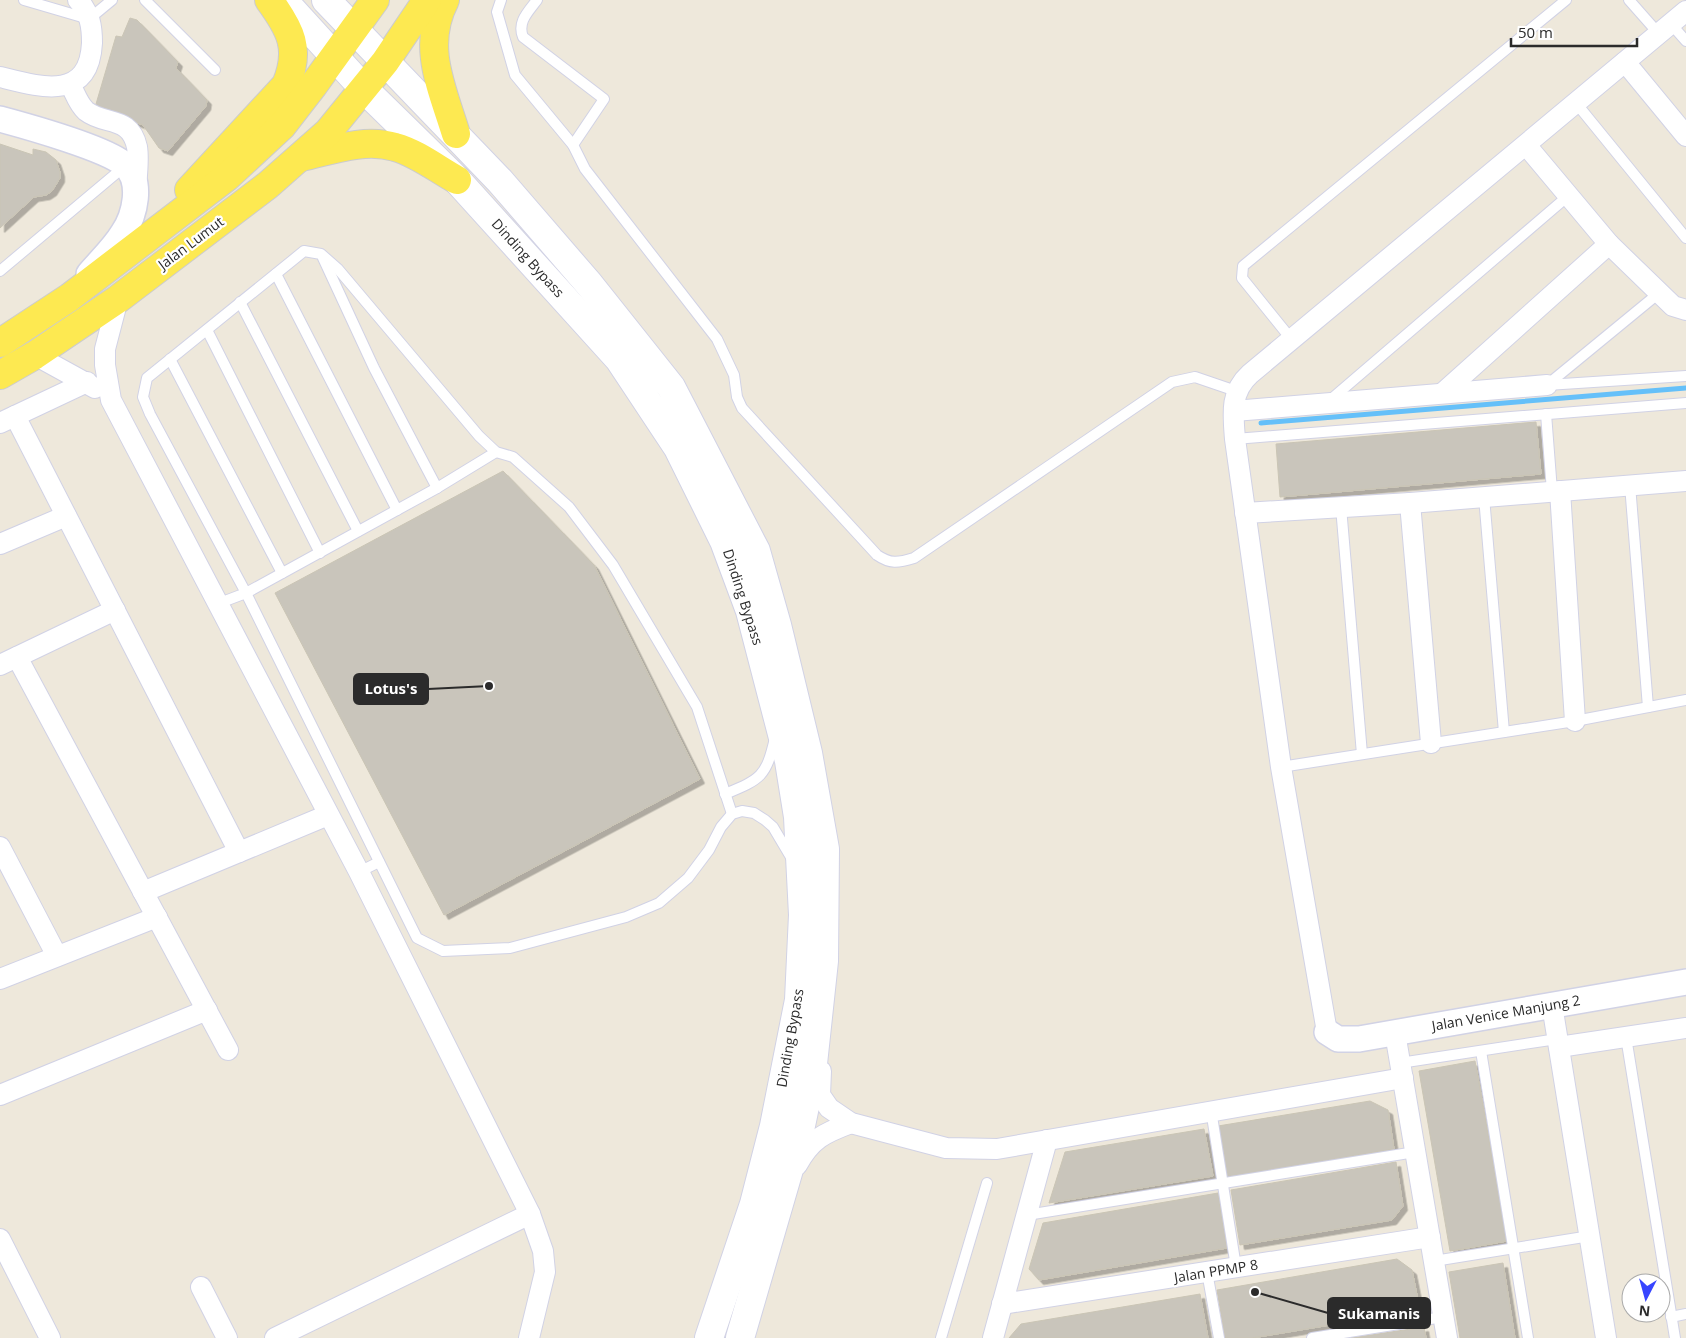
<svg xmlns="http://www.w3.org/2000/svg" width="1686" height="1338" viewBox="0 0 1686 1338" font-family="'Open Sans',sans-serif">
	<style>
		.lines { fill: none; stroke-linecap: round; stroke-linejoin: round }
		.stream { stroke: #65c0f9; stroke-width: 5 }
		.building { fill: #c9c5bb; stroke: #cac5b5; filter: url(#shadow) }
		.service-casing { stroke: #d1d2e5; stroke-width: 12 }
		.minor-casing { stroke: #d1d2e5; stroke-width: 22 }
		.tertiary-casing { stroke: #d1d2e5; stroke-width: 28 }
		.secondary-casing { stroke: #d1d2e5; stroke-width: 30 }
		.primary-casing { stroke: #ccc; stroke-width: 30 }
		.service { stroke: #fff; stroke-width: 10 }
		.minor { stroke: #fff; stroke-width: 20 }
		.tertiary { stroke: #fff; stroke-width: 25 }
		.secondary { stroke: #fff; stroke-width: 28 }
		.primary { stroke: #fde951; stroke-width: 28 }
		.labels { text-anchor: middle; stroke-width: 4.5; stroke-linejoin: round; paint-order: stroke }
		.street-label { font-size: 14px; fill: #2b2b2b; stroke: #fff }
		.leader { fill: none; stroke: #2b2b2b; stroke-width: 2 }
		.callout-dot { fill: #2b2b2b; stroke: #fff; stroke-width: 2 }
		.callout { fill: #2b2b2b; stroke: #2b2b2b; stroke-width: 2 }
		.callout-label { font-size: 15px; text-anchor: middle; font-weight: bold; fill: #fff }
	</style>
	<defs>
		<filter id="shadow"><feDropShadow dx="4.5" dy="4.5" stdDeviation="0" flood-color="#0004"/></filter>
	</defs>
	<rect width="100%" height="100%" fill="#eee8db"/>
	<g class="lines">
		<polyline class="stream" points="1261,423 1686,388"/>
	</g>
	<g class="building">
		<polygon points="130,18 137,20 178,62 176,68 207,100 206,106 168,151 159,148 143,125 97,108 96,104 116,36 122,37"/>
		<polygon points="0,144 33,155 33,149 46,152 56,160 60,172 60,178 52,191 46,195 34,197 0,228"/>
		<polygon points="1536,422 1541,474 1280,497 1276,444"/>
		<polygon points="503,471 594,565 700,779 444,915 275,593"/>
		<polygon points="1475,1061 1507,1241 1450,1251 1419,1071"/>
		<polygon points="1370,1101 1388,1110 1394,1149 1226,1178 1218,1126"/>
		<polygon points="1204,1129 1213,1176 1049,1203 1065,1152"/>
		<polygon points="1396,1162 1403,1206 1392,1220 1240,1245 1231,1190"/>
		<polygon points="1218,1193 1227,1248 1039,1280 1029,1269 1043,1223"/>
		<polygon points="1397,1259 1412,1270 1420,1310 1252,1338 1225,1338 1217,1290"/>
		<polygon points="1503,1263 1515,1338 1460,1338 1449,1272"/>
		<polygon points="1200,1294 1208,1338 1009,1338 1021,1324"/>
		<polygon points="1424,1327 1426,1338 1351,1338"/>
	</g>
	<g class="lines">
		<g class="service-casing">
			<g id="service">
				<polyline points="24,0 89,19 112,0"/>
				<polyline points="145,0 215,70"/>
				<path d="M501,0L497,12L515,75L573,145L585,169L717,339L734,375L737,397L742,408L877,555C890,564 898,563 914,558L1172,382L1195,377L1236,391"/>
				<path d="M537,0C528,12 517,22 523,37L604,99L573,145"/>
				<polyline points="1629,0 1659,34"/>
				<polyline points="1671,24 1686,41"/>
				<polyline points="1576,103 1686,238"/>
				<polyline points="323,258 374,368 437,488"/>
				<polyline points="0,271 125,166"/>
				<polyline points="276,274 397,510"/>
				<polyline points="240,302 358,531"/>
				<polyline points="207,330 320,553"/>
				<polyline points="1292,340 1242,278 1243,266 1566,0"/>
				<polyline points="170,359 282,573"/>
				<polyline points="1547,385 1659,293"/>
				<polyline points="1547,385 1686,376"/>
				<polyline points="1329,401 1568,196"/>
				<polyline points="1546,414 1552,491"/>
				<polyline points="1235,439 1686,403"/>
				<polyline points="496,452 437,488 246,593 417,938 443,951 510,948 626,917 659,903 688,878 709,850 721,827 732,814 742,811 754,813 765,820 773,827 792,859"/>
				<polyline points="1630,485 1648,707"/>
				<polyline points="1484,497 1504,732"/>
				<polyline points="1341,507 1362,754"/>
				<polyline points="217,604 246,593 150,414 143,397 147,378 304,251 321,254 338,269 479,436 496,452 513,457 569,507 613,565 697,707 732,814"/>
				<polyline points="1281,767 1575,721 1686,700"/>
				<path d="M725,794C761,779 766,777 775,738"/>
				<polyline points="359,872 379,862"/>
				<polyline points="1626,1037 1675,1338"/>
				<polyline points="1481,1051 1528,1338"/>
				<polyline points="1400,1063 1557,1039"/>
				<polyline points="1211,1110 1236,1267"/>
				<polyline points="1027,1215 1415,1152"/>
				<polyline points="1434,1261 1590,1236"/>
				<polyline points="1207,1272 1219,1338"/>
				<polyline points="1671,1317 1686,1314"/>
				<polyline points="941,1338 987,1183"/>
				<polyline points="1312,1338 1443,1317"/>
			</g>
		</g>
		<g class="minor-casing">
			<g id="minor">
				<polyline points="1625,62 1686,136"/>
				<path d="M0,77C40,87 89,102 92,43C92,26 90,13 78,0"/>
				<path d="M70,84C75,93 78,104 86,111C105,126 130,115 137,147C139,159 137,175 136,187"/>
				<polyline points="1526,145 1609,244 1673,306 1686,310"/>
				<polyline points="118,299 105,349 105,365 111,400 359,872 530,1214 543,1251 545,1272 529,1338"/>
				<polyline points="35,355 95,388"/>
				<polyline points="1444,392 1609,244"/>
				<polyline points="1234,411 1547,385"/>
				<polyline points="15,416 239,852"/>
				<polyline points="0,423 87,382"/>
				<polyline points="1560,491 1575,721"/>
				<polyline points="1410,503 1431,743"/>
				<polyline points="1245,513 1410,503 1686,481"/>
				<polyline points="0,544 66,516"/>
				<polyline points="17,657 228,1050"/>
				<polyline points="0,665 115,610"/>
				<polyline points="0,847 57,956"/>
				<polyline points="143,892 328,815"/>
				<polyline points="0,979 157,917"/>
				<polyline points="1552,1005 1606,1338"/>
				<path d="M1327,1032L1281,767L1235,439C1233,414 1230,392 1250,374L1686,11"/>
				<polyline points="1395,1033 1447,1338"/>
				<polyline points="1559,1047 1686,1028"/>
				<polyline points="821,1071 820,1095 829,1108 851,1123 946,1148 997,1149 1403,1078"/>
				<polyline points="0,1095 207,1010"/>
				<path d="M797,1165C811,1139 824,1133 851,1123"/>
				<polyline points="0,1239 50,1338"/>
				<polyline points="201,1287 227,1338"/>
				<polyline points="1002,1304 1430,1237"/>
				<polyline points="275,1338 530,1214"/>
				<polyline points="993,1338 1047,1140"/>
			</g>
		</g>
		<g class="tertiary-casing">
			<g id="tertiary">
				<path d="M0,119C26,126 108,149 125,165C143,182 135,215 123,233C114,248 100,261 89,274"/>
				<polyline points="1327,1032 1338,1039 1359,1039 1686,982"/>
			</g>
		</g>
		<g class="secondary-casing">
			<g id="secondary">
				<polyline points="283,0 364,89 457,180 619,359 678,448 724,541 750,611 789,761 798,817 803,915 799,1000 774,1126 754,1204 709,1338"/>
				<polyline points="326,0 500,181 589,284 671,387 756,551 777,625 808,753 825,849 824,961 812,1073 799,1135 740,1338"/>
			</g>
		</g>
		<g class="primary-casing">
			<g id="primary">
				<path d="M445,0C421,46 442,88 456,134"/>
				<path d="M302,157C332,150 365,138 395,147C417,153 437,169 457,180"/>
				<path d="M189,190L286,85C301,49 291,30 269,0"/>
				<polyline points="0,343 70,297 227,177 282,126 313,86 375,0"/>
				<polyline points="0,375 35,355 118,299 268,185 328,132 385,62 427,0"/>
			</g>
		</g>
		<use href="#service" class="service"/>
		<use href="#minor" class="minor"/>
		<use href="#tertiary" class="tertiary"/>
		<use href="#secondary" class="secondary"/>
		<use href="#primary" class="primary"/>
	</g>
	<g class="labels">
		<g class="street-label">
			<text transform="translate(191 243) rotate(-37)" y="5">Jalan Lumut</text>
			<text transform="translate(528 258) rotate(48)" y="5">Dinding Bypass</text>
			<text transform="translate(743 597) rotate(72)" y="5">Dinding Bypass</text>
			<text transform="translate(1506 1013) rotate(-10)" y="5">Jalan Venice Manjung 2</text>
			<text transform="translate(790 1038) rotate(-80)" y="5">Dinding Bypass</text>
			<text transform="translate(1216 1271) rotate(-9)" y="5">Jalan PPMP 8</text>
		</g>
	</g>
	<path class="leader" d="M489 686L428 689M1255 1292L1328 1313"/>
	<g class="callout-dot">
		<circle cx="489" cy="686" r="5"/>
		<circle cx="1255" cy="1292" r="5"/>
	</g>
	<g class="callout">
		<rect x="354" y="674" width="74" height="30" rx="5"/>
		<rect x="1328" y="1298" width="102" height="30" rx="5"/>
	</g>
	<g class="callout-label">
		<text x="391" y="694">Lotus's</text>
		<text x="1379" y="1319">Sukamanis</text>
	</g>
	<g transform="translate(1646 1298) rotate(186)"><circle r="24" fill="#ffffff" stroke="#aaaaaa"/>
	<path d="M0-4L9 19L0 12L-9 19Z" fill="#3745ff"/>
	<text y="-8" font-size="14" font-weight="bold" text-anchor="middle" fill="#2b2b2b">N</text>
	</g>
	<path d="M1511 38v8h126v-8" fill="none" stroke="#2b2b2b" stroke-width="2.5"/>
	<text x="1518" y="38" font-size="15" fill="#2b2b2b" stroke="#ffffff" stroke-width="4" paint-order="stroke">50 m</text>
</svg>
